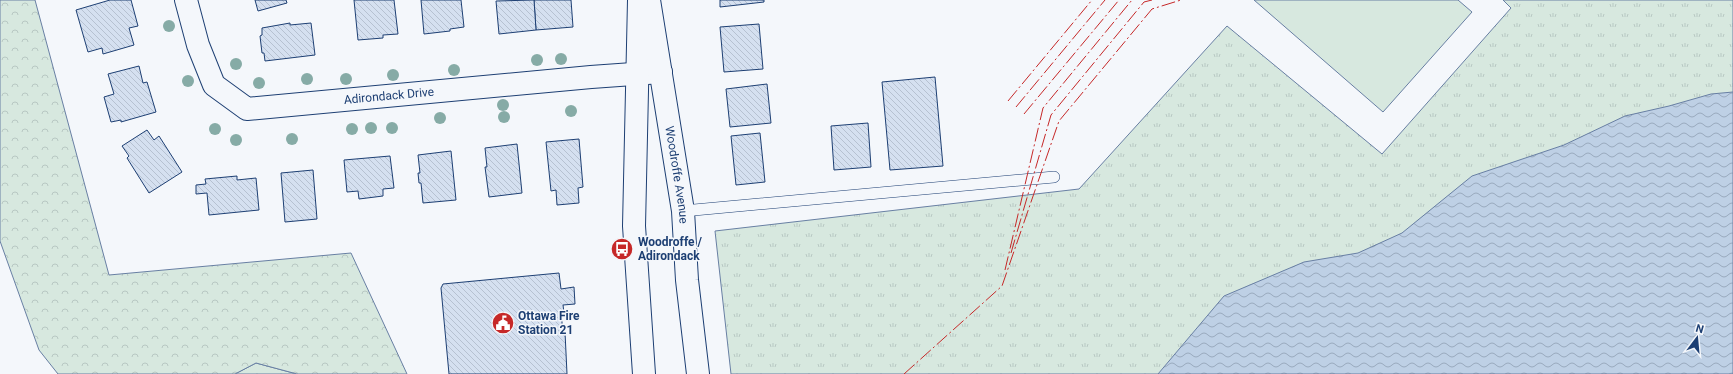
<svg xmlns="http://www.w3.org/2000/svg" width="1733" height="374" viewBox="0 0 1733 374" font-family="Roboto,sans-serif">
	<style>
		.grass { fill: url(#grass-tufts); stroke: #687fa3 }
		.forest { fill: url(#forest-crowns); stroke: #687fa3 }
		.garden { fill: #d7e8df; stroke: #687fa3 }
		.water { fill: url(#water-waves); stroke: #687fa3 }
		.building { fill: url(#building-back-hatch); stroke: #1d3f73 }
		.lines { fill: none; stroke-linecap: round; stroke-linejoin: round }
		.service-casing { stroke: #1d3f73; stroke-width: 12 }
		.minor-casing { stroke: #1d3f73; stroke-width: 24 }
		.secondary-casing { stroke: #1d3f73; stroke-width: 24 }
		.service { stroke: #f4f7fb; stroke-width: 11 }
		.minor { stroke: #f4f7fb; stroke-width: 22 }
		.secondary { stroke: #f4f7fb; stroke-width: 22 }
		.power { stroke: #c62828; stroke-width: 1; stroke-dasharray: 14 3 2 3; stroke-linecap: butt }
		.tree { fill: #86aba6 }
		.labels { text-anchor: middle; stroke-width: 3; stroke-linejoin: round; paint-order: stroke }
		.street-label { font-size: 12px; fill: #1d3f73; stroke: #f4f7fb }
		.poi-label { font-size: 12px; font-weight: bold; fill: #1d3f73; stroke: #f4f7fb; text-anchor: start }
	</style>
	<defs>
		<pattern id="grass-tufts" width="24" height="20" patternUnits="userSpaceOnUse"><rect width="24" height="20" fill="#d7e8df"/><path d="M3 7l-1-3M5 7V3M7 7l1-3M15 17l-1-3M17 17v-4M19 17l1-3" fill="none" stroke="#b8c8c3"/></pattern>
		<pattern id="forest-crowns" width="20" height="18" patternUnits="userSpaceOnUse"><rect width="20" height="18" fill="#d7e8df"/><path d="M2 6a3 3 0 1 1 6 0M12 15a3 3 0 1 1 6 0" fill="none" stroke="#b8c8c3"/></pattern>
		<pattern id="water-waves" width="16" height="10" patternUnits="userSpaceOnUse"><rect width="16" height="10" fill="#bed0e5"/><path d="M0 5q4-4 8 0t8 0" fill="none" stroke="#9aaabe"/></pattern>
		<pattern id="building-back-hatch" width="6" height="6" patternUnits="userSpaceOnUse"><rect width="6" height="6" fill="#d5e0f0"/><path d="M-1 5l2 2M0 0l6 6M5-1l2 2" fill="none" stroke="#b6c1d1"/></pattern>
	</defs>
	<rect width="100%" height="100%" fill="#f4f7fb"/>
	<g class="grass">
		<polygon points="1503,0 1733,0 1733,374 731,374 715,231 1079,189 1227,26 1382,154 1511,8"/>
		<polygon points="256,363 297,374 235,374"/>
	</g>
	<polygon class="forest" points="0,0 35,0 109,275 351,253 407,374 297,374 256,363 235,374 58,374 39,350 0,241"/>
	<polygon class="garden" points="1254,0 1458,0 1472,12 1383,112"/>
	<polygon class="water" points="1733,92 1733,374 1158,374 1224,296 1304,262 1358,253 1402,233 1472,176 1564,145 1625,116 1669,106 1711,94"/>
	<g class="building">
		<polygon points="110,0 131,0 138,26 129,28 134,45 103,54 102,48 88,52 76,10"/>
		<polygon points="255,0 286,0 287,3 258,11"/>
		<polygon points="354,0 394,0 398,34 383,35 383,38 358,40"/>
		<polygon points="421,0 461,0 464,27 450,29 450,31 424,34"/>
		<polygon points="534,0 571,0 573,27 536,30"/>
		<polygon points="534,0 536,30 499,34 496,1"/>
		<polygon points="720,0 764,0 764,2 720,7"/>
		<polygon points="290,23 290,25 311,23 315,55 265,61 264,53 262,53 260,36 262,35 262,28"/>
		<polygon points="759,24 763,69 724,72 720,27"/>
		<polygon points="139,66 143,83 147,82 156,112 121,122 121,120 111,122 104,97 114,94 108,74"/>
		<polygon points="935,77 943,166 890,170 882,82"/>
		<polygon points="767,84 771,123 730,127 726,89"/>
		<polygon points="868,123 871,167 834,170 831,126"/>
		<polygon points="147,130 154,140 159,136 182,172 149,193 127,158 129,156 122,146"/>
		<polygon points="760,133 765,182 736,185 731,136"/>
		<polygon points="579,139 583,187 578,188 579,203 557,205 556,190 551,191 546,142"/>
		<polygon points="517,144 522,193 489,197 485,167 487,167 485,148"/>
		<polygon points="451,151 456,200 423,203 421,183 419,183 418,173 420,173 418,155"/>
		<polygon points="390,156 394,188 383,189 383,196 359,199 358,191 347,192 344,160"/>
		<polygon points="313,170 317,219 285,222 281,173"/>
		<polygon points="237,176 237,180 256,178 259,210 209,215 207,193 196,194 196,185 206,184 205,179"/>
		<polygon points="559,273 561,289 574,287 575,304 563,305 564,313 561,313 563,332 565,332 567,374 449,374 441,288 443,284"/>
	</g>
	<g class="lines">
		<g class="service-casing">
			<polyline id="service" points="683,211 1054,177"/>
		</g>
		<g class="minor-casing">
			<g id="minor">
				<path id="s1" d="M186,0L198,45L214,85L247,109L591,77L661,72"/>
			</g>
		</g>
		<g class="secondary-casing">
			<g id="secondary">
				<polyline points="639,0 634,226 644,374"/>
				<path id="s2" d="M649,0L683,211L687,280L698,374"/>
			</g>
		</g>
		<use href="#service" class="service"/>
		<use href="#minor" class="minor"/>
		<use href="#secondary" class="secondary"/>
		<g class="power">
			<polyline points="1008,101 1092,0"/>
			<polyline points="1016,107 1105,0"/>
			<polyline points="1024,114 1119,0"/>
			<polyline points="1011,253 1051,115 1144,2 1152,0"/>
			<polyline points="1005,270 1043,108 1132,0"/>
			<polyline points="904,374 1002,286 1059,121 1152,9 1181,0"/>
		</g>
	</g>
	<g class="tree">
		<circle cx="169" cy="26" r="6"/>
		<circle cx="561" cy="59" r="6"/>
		<circle cx="537" cy="60" r="6"/>
		<circle cx="236" cy="64" r="6"/>
		<circle cx="454" cy="70" r="6"/>
		<circle cx="393" cy="75" r="6"/>
		<circle cx="307" cy="79" r="6"/>
		<circle cx="346" cy="79" r="6"/>
		<circle cx="188" cy="81" r="6"/>
		<circle cx="259" cy="83" r="6"/>
		<circle cx="503" cy="105" r="6"/>
		<circle cx="571" cy="111" r="6"/>
		<circle cx="504" cy="117" r="6"/>
		<circle cx="440" cy="118" r="6"/>
		<circle cx="371" cy="128" r="6"/>
		<circle cx="392" cy="128" r="6"/>
		<circle cx="215" cy="129" r="6"/>
		<circle cx="352" cy="129" r="6"/>
		<circle cx="292" cy="139" r="6"/>
		<circle cx="236" cy="140" r="6"/>
	</g>
	<defs>
		<g id="bus-disc" transform="scale(1.15)"><circle r="9.5" fill="#c62828" stroke="#f4f7fb"/><path d="M-5-6H5V4H4V6H2V4H-2V6H-4V4H-5ZM-3.5-4V0h7V-4ZM-3.5 1.2v1.5H-2V1.2ZM2 1.2v1.5H3.5V1.2Z" fill="#fff"/></g>
		<g id="civic-disc" transform="scale(1.15)"><circle r="9.5" fill="#c62828" stroke="#f4f7fb"/><path d="M-.6-6.5H3V-4.5H.6V-3L4-1V1h2V6H-6V1h2V-1L-.6-3ZM-1.2 2.5V6h2.4V2.5Z" fill="#fff"/></g>
	</defs>
	<g fill-rule="evenodd">
		<use href="#bus-disc" x="622" y="249"/>
		<use href="#civic-disc" x="503" y="323"/>
	</g>
	<g class="labels">
		<g class="street-label">
			<text dy="4" stroke="none"><textPath href="#s1" startOffset="273">Adirondack Drive</textPath></text>
			<text dy="4" stroke="none"><textPath href="#s2" startOffset="177">Woodroffe Avenue</textPath></text>
		</g>
		<g class="poi-label">
			<text x="638" y="246">Woodroffe /<tspan x="638" dy="14">Adirondack</tspan></text>
			<text x="518" y="320">Ottawa Fire<tspan x="518" dy="14">Station 21</tspan></text>
		</g>
	</g>
	<g transform="translate(1697 338) rotate(16)" stroke="#f4f7fb" stroke-width="3" paint-order="stroke">
	<path d="M0-3L7 15L0 10L-7 15Z" fill="#1d3f73"/>
	<text y="-6" font-size="11" font-weight="bold" text-anchor="middle" fill="#1d3f73">N</text>
	</g>
</svg>
